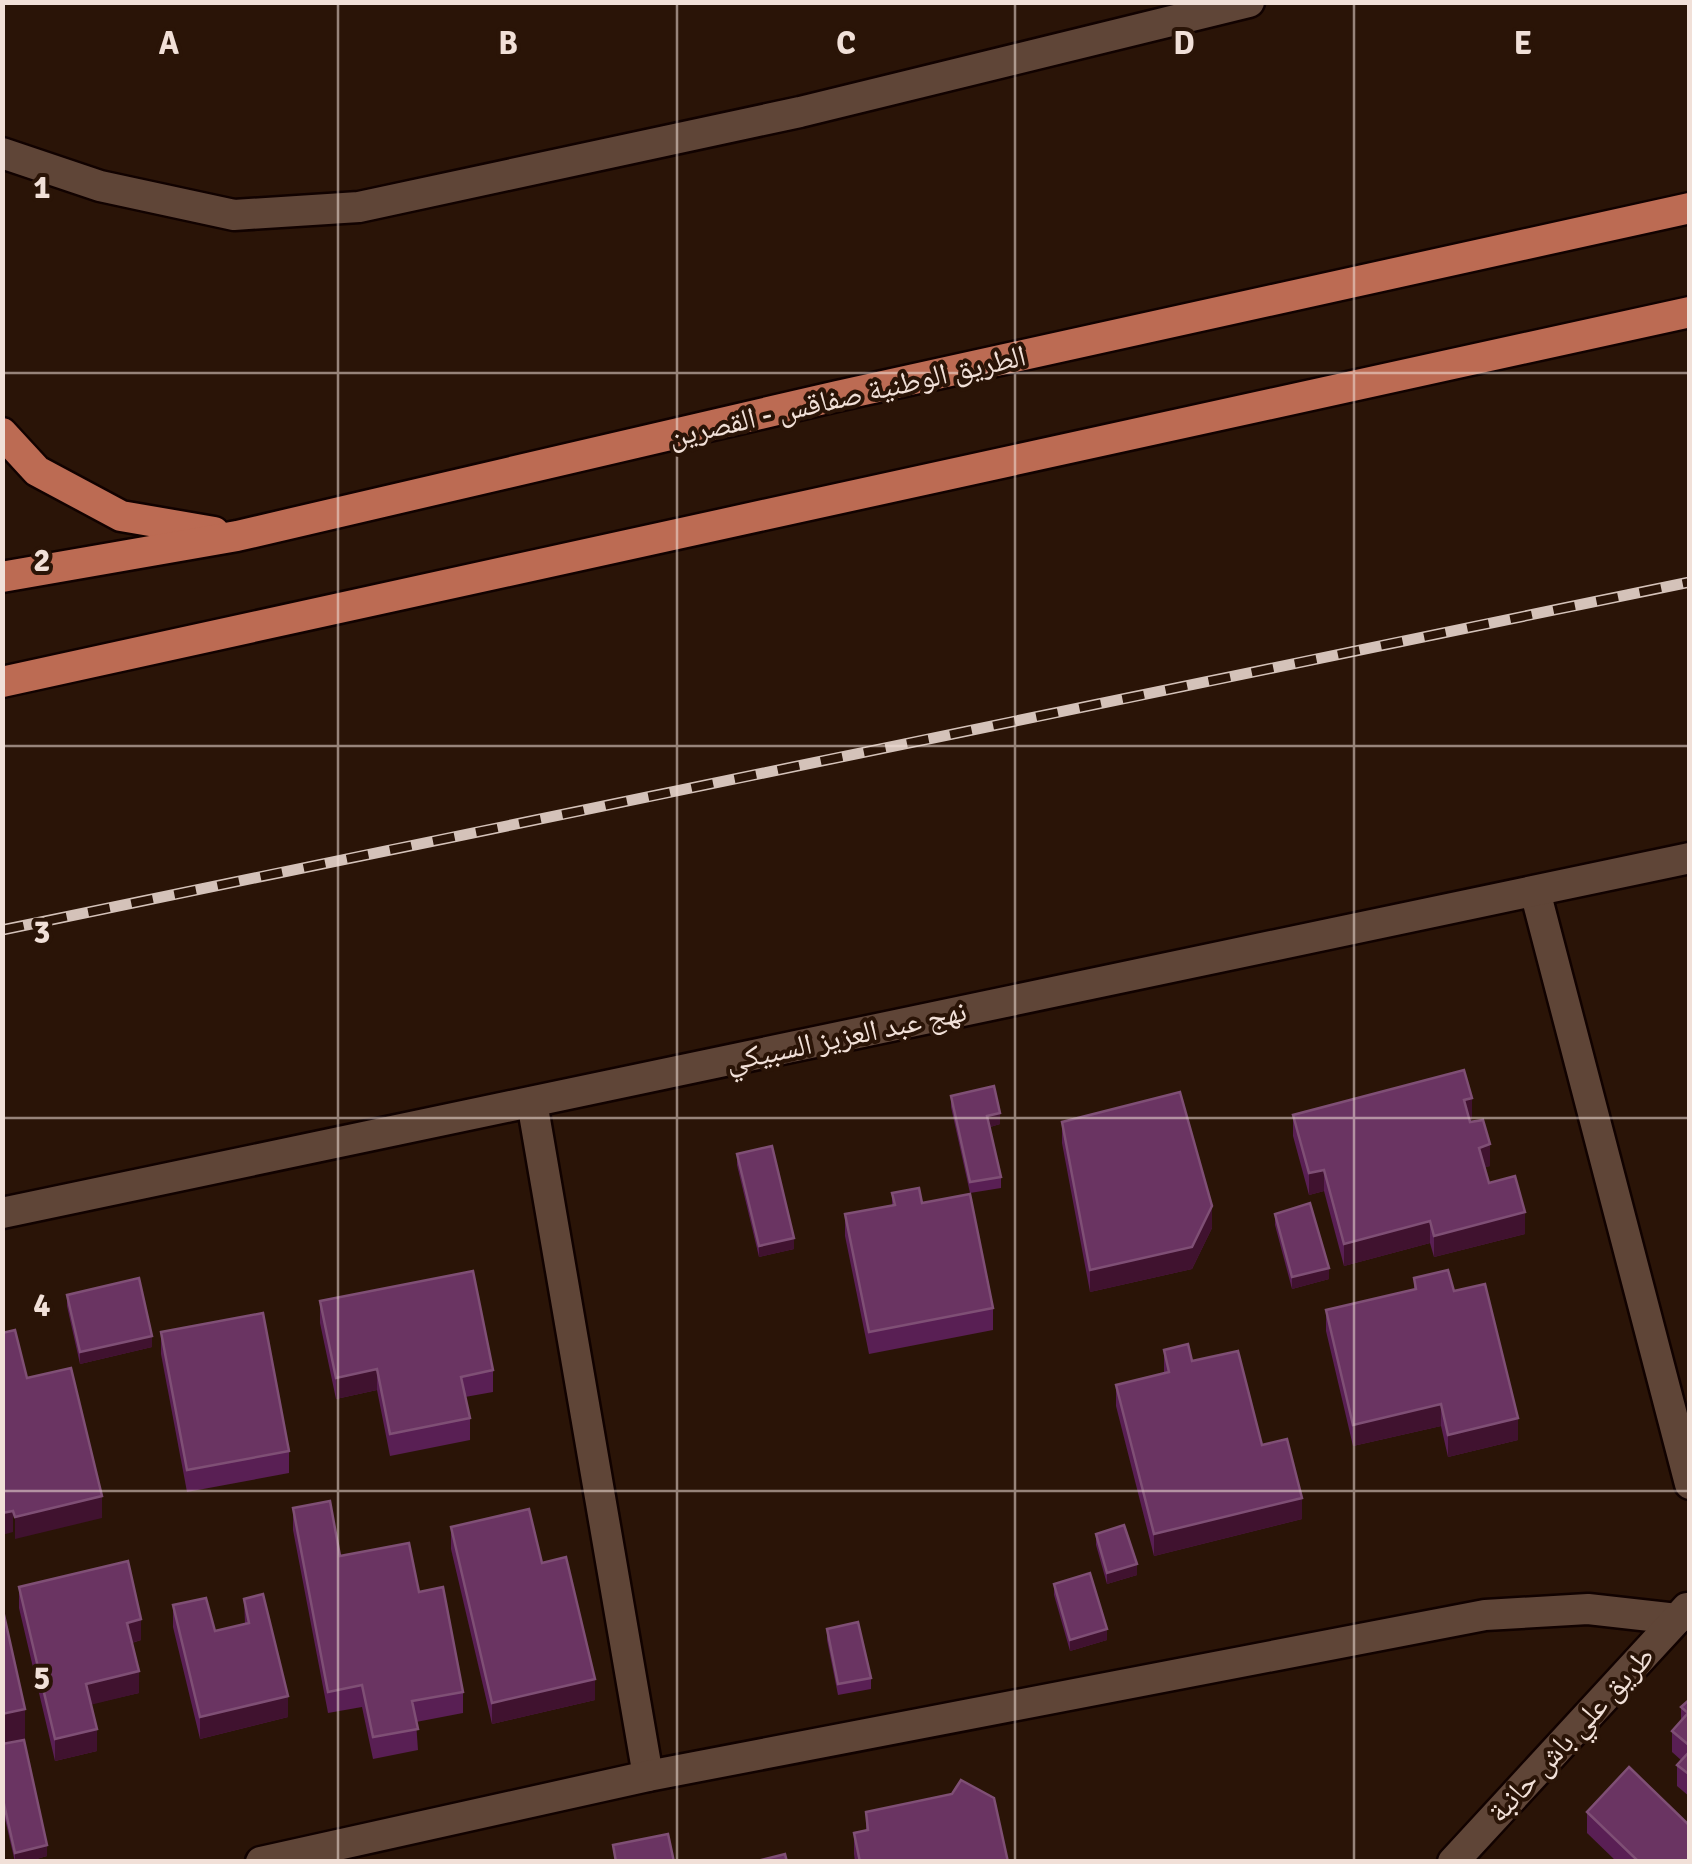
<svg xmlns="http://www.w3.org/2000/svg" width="1692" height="1864" viewBox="0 0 1692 1864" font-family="Signika,'Noto Naskh Arabic',sans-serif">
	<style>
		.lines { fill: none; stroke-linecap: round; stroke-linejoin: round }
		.minor-casing { stroke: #110200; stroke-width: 35 }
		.major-casing { stroke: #110200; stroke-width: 35 }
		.minor { stroke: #5f4537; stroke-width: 30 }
		.major { stroke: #bc6b53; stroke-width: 30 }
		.rail-casing { stroke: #d4c2b9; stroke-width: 11 }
		.rail { stroke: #2a1407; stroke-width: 8; stroke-dasharray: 22; stroke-linecap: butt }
		.wall { fill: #591f54 }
		.shaded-wall { fill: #40122f }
		.building { fill: #6a3462; stroke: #7f4f75; stroke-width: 2.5 }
		.grid { fill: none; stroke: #f1e0d8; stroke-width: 2.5; stroke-opacity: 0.55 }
		.labels { text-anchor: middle; stroke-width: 8; stroke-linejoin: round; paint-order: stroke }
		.street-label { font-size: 30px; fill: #f1e0d8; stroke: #2a1407 }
		.grid-label { font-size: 32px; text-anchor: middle; font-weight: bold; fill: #f1e0d8; stroke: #2a1407; stroke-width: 8; stroke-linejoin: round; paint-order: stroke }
	</style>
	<rect width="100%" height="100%" fill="#2a1407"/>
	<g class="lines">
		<g class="minor-casing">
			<g id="minor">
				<polyline points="2,153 100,186 234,215 359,207 800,112 1249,2"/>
				<polyline points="1535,891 1690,1484"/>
				<polyline points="532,1102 648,1776"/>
				<polyline points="2,1213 1690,858"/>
				<polyline points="261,1862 648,1776 1485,1615 1588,1609 1677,1619"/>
				<polyline points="1453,1862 1687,1608"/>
			</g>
		</g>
		<g class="major-casing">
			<g id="major">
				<polyline points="2,433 37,471 121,516 214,532"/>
				<polyline points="2,577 237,536 837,396 1690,208"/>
				<polyline points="2,682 1690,312"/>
			</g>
		</g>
		<use href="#minor" class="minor"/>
		<use href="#major" class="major"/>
		<g class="rail-casing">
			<polyline id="rail" points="2,930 1690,582"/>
		</g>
		<use href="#rail" class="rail"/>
	</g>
	<g class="wall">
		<polygon points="951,1096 1000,1124 990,1127 1001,1177 1001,1188 970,1193 951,1107"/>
		<polygon points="1293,1115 1472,1120 1470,1120 1490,1166 1485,1167 1489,1183 1525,1234 1434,1257 1430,1243 1344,1266 1324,1191 1309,1195 1293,1136"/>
		<polygon points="1062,1122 1212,1228 1192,1269 1090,1292 1062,1143"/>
		<polygon points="737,1154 794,1249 759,1257 737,1165"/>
		<polygon points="892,1193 993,1308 993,1330 869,1354 845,1236 845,1214 892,1206"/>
		<polygon points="1275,1214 1329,1279 1292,1289 1275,1225"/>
		<polygon points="1414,1278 1454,1291 1518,1440 1448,1457 1441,1426 1353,1446 1326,1331 1326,1310 1414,1289"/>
		<polygon points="67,1295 152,1347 80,1364 67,1306"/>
		<polygon points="320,1301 493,1370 493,1392 465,1397 470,1418 470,1440 390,1456 377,1390 336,1399 320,1323"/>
		<polygon points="161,1332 289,1451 289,1473 187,1492 161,1354"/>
		<polygon points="1164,1350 1192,1361 1262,1445 1302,1519 1154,1556 1116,1406 1116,1385 1164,1373"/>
		<polygon points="293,1508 340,1556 419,1592 463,1692 463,1713 416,1722 418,1750 373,1759 362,1707 328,1713 293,1530"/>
		<polygon points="451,1527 542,1563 595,1700 492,1724 451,1549"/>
		<polygon points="1096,1534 1137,1575 1107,1584 1096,1545"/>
		<polygon points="1054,1584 1107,1640 1070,1651 1054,1595"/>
		<polygon points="19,1587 141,1640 132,1643 139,1693 91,1704 97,1751 55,1761 19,1608"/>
		<polygon points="244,1599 288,1717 200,1739 173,1627 173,1605 215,1631 245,1624"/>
		<polygon points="2,1606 25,1739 14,1742 47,1856 26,1862 15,1862 2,1806"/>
		<polygon points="827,1629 871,1678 871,1689 838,1695 827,1640"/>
		<polygon points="1690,1699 1690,1797 1677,1786 1677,1765 1681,1760 1672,1752 1672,1731 1681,1720 1681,1707"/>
		<polygon points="866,1812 1008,1862 855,1862 854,1854 854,1833 866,1831"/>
		<polygon points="1587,1812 1690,1862 1617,1862 1587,1833"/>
	</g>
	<g class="shaded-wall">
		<polygon points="1472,1098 1472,1120 1464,1122 1464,1100"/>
		<polygon points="1000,1113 1000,1124 987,1128 987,1116"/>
		<polygon points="1490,1144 1490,1166 1479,1169 1479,1148"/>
		<polygon points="1324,1170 1324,1191 1309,1195 1309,1173"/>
		<polygon points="1212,1206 1212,1228 1192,1269 1090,1292 1090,1270"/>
		<polygon points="1525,1212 1525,1234 1434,1257 1434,1236"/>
		<polygon points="1430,1221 1430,1243 1344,1266 1344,1244"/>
		<polygon points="794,1238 794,1249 759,1257 759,1246"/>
		<polygon points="1329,1268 1329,1279 1292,1289 1292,1277"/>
		<polygon points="152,1336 152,1347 80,1364 80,1352"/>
		<polygon points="377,1369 377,1390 336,1399 336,1378"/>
		<polygon points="1441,1404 1441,1426 1353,1446 1353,1425"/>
		<polygon points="1518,1418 1518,1440 1448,1457 1448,1435"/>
		<polygon points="102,1496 102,1518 15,1539 15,1517"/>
		<polygon points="1302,1498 1302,1519 1154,1556 1154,1534"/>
		<polygon points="13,1511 13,1532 2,1535 2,1513"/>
		<polygon points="1137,1564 1137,1575 1107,1584 1107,1573"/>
		<polygon points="141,1619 141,1640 127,1644 127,1623"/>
		<polygon points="1107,1629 1107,1640 1070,1651 1070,1640"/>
		<polygon points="139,1671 139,1693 86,1706 86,1684"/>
		<polygon points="595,1679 595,1700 492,1724 492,1703"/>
		<polygon points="288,1696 288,1717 200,1739 200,1717"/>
		<polygon points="25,1709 25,1739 2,1744 2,1714"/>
		<polygon points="97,1729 97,1751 55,1761 55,1739"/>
		<polygon points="47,1845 47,1856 26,1862 15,1862 15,1853"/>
	</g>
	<g class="building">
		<polygon points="1464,1070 1472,1098 1464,1100 1470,1122 1483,1120 1490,1144 1479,1148 1489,1183 1515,1176 1525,1212 1434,1236 1430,1221 1344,1244 1324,1170 1309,1173 1293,1115"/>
		<polygon points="994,1086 1000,1113 987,1116 1001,1177 970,1182 951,1096"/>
		<polygon points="1180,1092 1212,1206 1192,1247 1090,1270 1062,1122"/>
		<polygon points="772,1146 794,1238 759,1246 737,1154"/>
		<polygon points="919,1188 922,1203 970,1194 993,1308 869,1332 845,1214 895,1205 892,1193"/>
		<polygon points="1310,1203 1329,1268 1292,1277 1275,1214"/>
		<polygon points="1448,1270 1454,1291 1485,1284 1518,1418 1448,1435 1441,1404 1353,1425 1326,1310 1416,1289 1414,1278"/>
		<polygon points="473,1271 493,1370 461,1377 470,1418 390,1434 377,1369 336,1378 320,1301"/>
		<polygon points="139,1278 152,1336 80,1352 67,1295"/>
		<polygon points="263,1313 289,1451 187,1470 161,1332"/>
		<polygon points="15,1330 27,1378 71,1368 102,1496 15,1517 13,1511 2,1513 2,1333"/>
		<polygon points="1188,1344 1192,1361 1238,1351 1262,1445 1287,1439 1302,1498 1154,1534 1116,1385 1169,1372 1164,1350"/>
		<polygon points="330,1501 340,1556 409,1543 419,1592 443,1587 463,1692 412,1701 418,1729 373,1737 362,1685 328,1692 293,1508"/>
		<polygon points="529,1509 542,1563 566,1557 595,1679 492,1703 451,1527"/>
		<polygon points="1124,1525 1137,1564 1107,1573 1096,1534"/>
		<polygon points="128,1561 141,1619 127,1623 139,1671 86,1684 97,1729 55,1739 19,1587"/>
		<polygon points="1090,1573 1107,1629 1070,1640 1054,1584"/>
		<polygon points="263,1594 288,1696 200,1717 173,1605 206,1598 215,1631 249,1623 244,1599"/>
		<polygon points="2,1606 25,1709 2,1714"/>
		<polygon points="858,1622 871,1678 838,1684 827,1629"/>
		<polygon points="1690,1699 1690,1746 1672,1731 1688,1713 1681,1707"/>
		<polygon points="24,1740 47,1845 15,1853 2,1795 2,1744"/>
		<polygon points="1690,1751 1690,1775 1677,1765"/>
		<polygon points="1629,1767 1690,1826 1690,1862 1639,1862 1587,1812"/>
		<polygon points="961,1780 994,1798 1008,1862 860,1862 854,1833 868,1830 866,1812 952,1794"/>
		<polygon points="668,1834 674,1862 616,1862 613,1845"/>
		<polygon points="785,1854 787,1862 753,1862"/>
	</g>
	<path class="grid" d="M338,2V1862M677,2V1862M1015,2V1862M1354,2V1862M2,373H1690M2,746H1690M2,1118H1690M2,1491H1690"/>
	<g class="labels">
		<g class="street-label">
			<text transform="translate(847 396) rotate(-13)" y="10">الطريق الوطنية صفاقس - القصرين</text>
			<text transform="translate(846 1036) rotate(-12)" y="10">نهج عبد العزيز السبيكي</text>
			<text transform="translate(1571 1734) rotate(-47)" y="10">طريق علي باش حانبة</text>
		</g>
	</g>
	<g class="grid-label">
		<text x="169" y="54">A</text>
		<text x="508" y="54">B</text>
		<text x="846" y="54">C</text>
		<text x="1184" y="54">D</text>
		<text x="1523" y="54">E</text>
		<text x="42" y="198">1</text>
		<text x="42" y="571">2</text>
		<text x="42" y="943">3</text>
		<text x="42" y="1316">4</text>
		<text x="42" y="1689">5</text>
	</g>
	<rect width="1692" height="1864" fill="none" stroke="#f1e0d8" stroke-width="10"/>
</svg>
